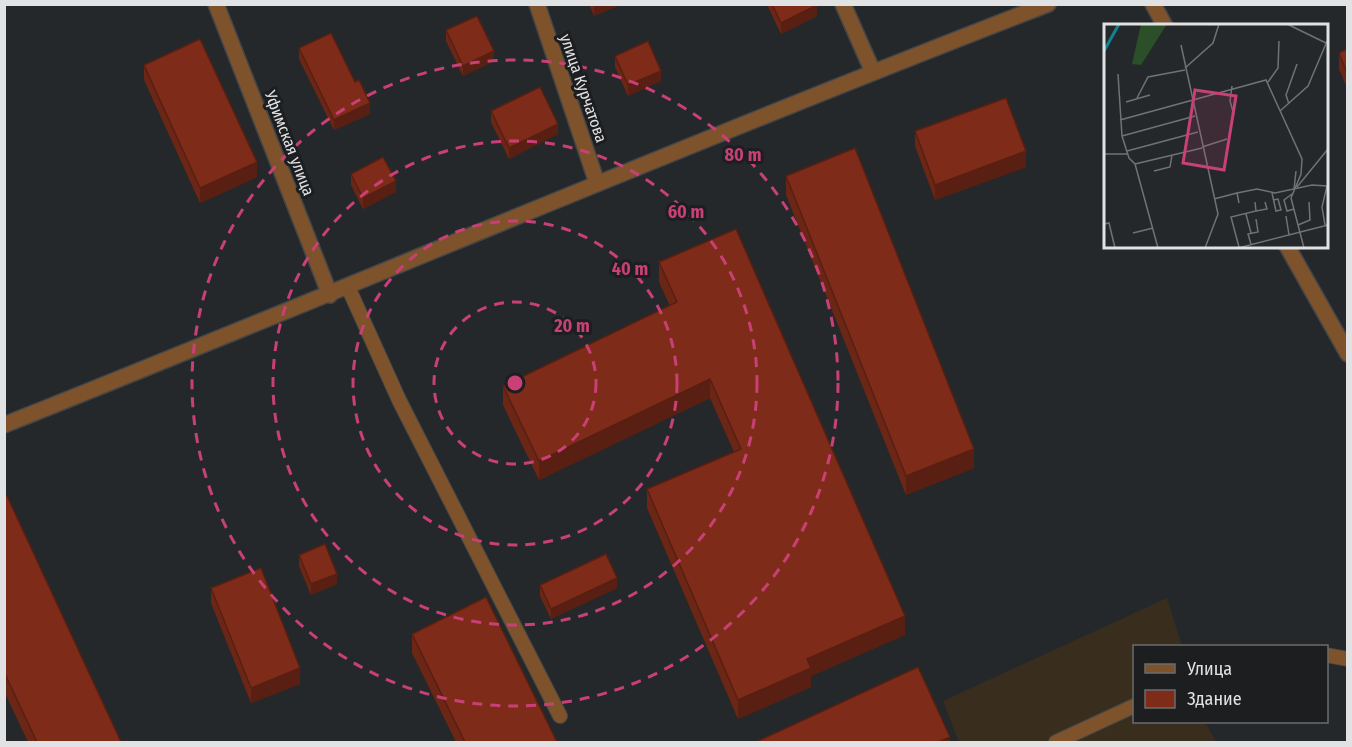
<svg xmlns="http://www.w3.org/2000/svg" width="1352" height="747" viewBox="0 0 1352 747" font-family="'Fira Sans Condensed',sans-serif">
	<style>
		.industrial { fill: #392d1e }
		.lines { fill: none; stroke-linecap: round; stroke-linejoin: round }
		.lane-casing { stroke: #434648; stroke-width: 16 }
		.street-casing { stroke: #434648; stroke-width: 18 }
		.lane { stroke: #7e522b; stroke-width: 14 }
		.street { stroke: #7e522b; stroke-width: 15 }
		.wall { fill: #6c2616 }
		.shaded-wall { fill: #581f12 }
		.building { fill: #7e2c19; stroke: #581f12; stroke-width: 1.5 }
		.ring { fill: none; stroke: #c84076; stroke-width: 3; stroke-dasharray: 10 8 }
		.labels { text-anchor: middle; stroke-width: 6; stroke-linejoin: round; paint-order: stroke }
		.street-label { font-size: 16px; fill: #e1e2e4; stroke: #1c1e20 }
		.inset-river { fill: none; stroke: #0f8392; stroke-width: 3 }
		.inset-road { fill: none; stroke: #707274; stroke-width: 1.5 }
		.view { fill: #c84076; fill-opacity: 0.15; stroke: #c84076; stroke-width: 3 }
		.inset-edge { fill: none; stroke: #e1e2e4; stroke-width: 3 }
		.centre { fill: #c84076; stroke: #1c1e20; stroke-width: 3 }
		.ring-label { font-size: 18px; text-anchor: middle; font-weight: bold; fill: #c84076; stroke: #1c1e20; stroke-width: 6; stroke-linejoin: round; paint-order: stroke }
	</style>
	<rect width="100%" height="100%" fill="#25282a"/>
	<polygon class="industrial" points="1167,598 1182,646 1134,646 1134,722 1205,722 1216,742 959,742 943,701"/>
	<g class="lines">
		<g class="lane-casing">
			<g id="lane">
				<polyline points="348,287 399,400 560,716"/>
				<polyline points="1326,655 1348,659"/>
				<polyline points="1056,742 1134,706"/>
			</g>
		</g>
		<g class="street-casing">
			<g id="street">
				<polyline points="216,4 330,295"/>
				<polyline points="537,4 597,183"/>
				<polyline points="843,4 873,72"/>
				<polyline points="1153,4 1165,26"/>
				<polyline points="1287,246 1348,354"/>
				<path d="M4,425C353,286 698,139 1048,4"/>
			</g>
		</g>
		<use href="#lane" class="lane"/>
		<use href="#street" class="street"/>
	</g>
	<g class="wall">
		<polygon points="589,4 622,4 594,16"/>
		<polygon points="768,4 816,4 817,16 781,34 768,7"/>
		<polygon points="446,30 494,61 463,76 446,41"/>
		<polygon points="299,48 355,82 370,114 334,130 299,59"/>
		<polygon points="1347,49 1347,88 1339,69 1339,53"/>
		<polygon points="615,56 661,81 628,96 615,67"/>
		<polygon points="144,65 257,177 200,203 144,80"/>
		<polygon points="491,111 558,134 509,159 491,122"/>
		<polygon points="915,131 1026,167 935,200 915,146"/>
		<polygon points="351,174 396,192 363,209 351,185"/>
		<polygon points="786,176 974,468 906,495 786,195"/>
		<polygon points="659,262 905,635 811,676 811,687 738,719 647,508 647,489 734,452 710,398 539,480 503,405 503,386 670,306 659,282"/>
		<polygon points="4,497 121,742 28,742 4,691"/>
		<polygon points="299,555 337,584 311,595 299,566"/>
		<polygon points="540,585 617,588 551,619 540,596"/>
		<polygon points="211,588 300,684 251,703 211,603"/>
		<polygon points="412,634 557,742 456,742 412,653"/>
	</g>
	<g class="shaded-wall">
		<polygon points="597,4 622,4 594,16 594,6"/>
		<polygon points="817,5 817,16 781,34 781,23"/>
		<polygon points="494,51 494,61 463,76 463,66"/>
		<polygon points="661,71 661,81 628,96 628,85"/>
		<polygon points="370,103 370,114 334,130 334,120"/>
		<polygon points="558,124 558,134 509,159 509,148"/>
		<polygon points="1026,151 1026,167 935,200 935,185"/>
		<polygon points="257,162 257,177 200,203 200,188"/>
		<polygon points="396,181 396,192 363,209 363,198"/>
		<polygon points="710,379 710,398 539,480 539,461"/>
		<polygon points="974,449 974,468 906,495 906,476"/>
		<polygon points="337,574 337,584 311,595 311,584"/>
		<polygon points="617,578 617,588 551,619 551,609"/>
		<polygon points="905,616 905,635 811,676 811,687 738,719 738,700 807,659"/>
		<polygon points="300,668 300,684 251,703 251,688"/>
		<polygon points="950,737 950,742 938,742"/>
	</g>
	<g class="building">
		<polygon points="772,4 816,4 817,5 781,23"/>
		<polygon points="477,16 494,51 463,66 446,30"/>
		<polygon points="331,33 355,82 359,80 370,103 334,120 299,48"/>
		<polygon points="200,39 257,162 200,188 144,65"/>
		<polygon points="648,41 661,71 628,85 615,56"/>
		<polygon points="1347,49 1347,73 1339,53"/>
		<polygon points="540,87 558,124 509,148 491,111"/>
		<polygon points="1006,98 1026,151 935,185 915,131"/>
		<polygon points="855,148 974,449 906,476 786,176"/>
		<polygon points="383,157 396,181 363,198 351,174"/>
		<polygon points="736,229 905,616 807,659 811,668 738,700 647,489 741,449 710,379 539,461 503,386 677,302 659,262"/>
		<polygon points="7,496 121,742 37,742 4,672 4,497"/>
		<polygon points="325,544 337,574 311,584 299,555"/>
		<polygon points="606,554 617,578 551,609 540,585"/>
		<polygon points="261,568 300,668 251,688 211,588"/>
		<polygon points="486,597 557,742 465,742 412,634"/>
		<polygon points="918,667 950,737 938,742 756,742"/>
	</g>
	<g class="ring">
		<circle cx="515" cy="383" r="81"/>
		<circle cx="515" cy="383" r="162"/>
		<circle cx="515" cy="383" r="242"/>
		<circle cx="515" cy="383" r="323"/>
	</g>
	<g class="labels">
		<g class="street-label">
			<text transform="translate(584 88) rotate(71)" y="6">улица Курчатова</text>
			<text transform="translate(290 143) rotate(69)" y="6">Уфимская улица</text>
		</g>
	</g>
	<g transform="translate(1104 24)">
		<rect width="224" height="224" fill="#25282a"/>
		<path d="M37,0H63L37,41L28,40Z" fill="#2b4f28"/>
		<path class="inset-river" d="M0,27L15,0"/>
		<path class="inset-road" d="M183,0L222,19M77,21L114,190L101,224M81,44L109,19L115,0M14,50L18,112L25,134L31,140L54,224M164,58L174,44L175,17M128,62L126,77L130,91M33,74L44,53L81,46M22,78L46,71M185,80L182,71L193,40M176,87L204,62L224,15M16,96L162,56L198,135L197,150L187,174L200,224M18,112L91,92M98,123L123,115M23,127L94,108M0,130H24M31,140L98,124M50,147L66,143L68,131M193,163L224,125M190,165L192,147M133,169L153,165L171,169L208,161L223,162L218,183L221,201M168,169L172,187L177,186L174,175L169,176M188,170L180,176L183,187L190,185M110,175L133,169L135,179M152,187L163,185L161,178M142,190L147,209M182,192L185,211M0,200L5,199L11,224M194,201L206,196L205,178M29,209L49,204M147,220L144,210L154,208L152,195M135,223L127,193L152,187L151,178M134,224L224,201"/>
		<path class="view" d="M91,66L132,72L120,146L79,139Z"/>
		<rect width="224" height="224" class="inset-edge"/>
	</g>
	<circle cx="515" cy="383" r="9" class="centre"/>
	<g class="ring-label">
		<text x="743" y="161">80 m</text>
		<text x="686" y="218">60 m</text>
		<text x="630" y="275">40 m</text>
		<text x="572" y="332">20 m</text>
	</g>
	<rect width="1352" height="747" fill="none" stroke="#e1e2e4" stroke-width="12"/>
	<rect x="1133" y="645" width="195" height="78" fill="#1c1e20" stroke="#6b6c6e" stroke-width="1.5"/>
	<rect x="1145" y="664" width="30" height="9" fill="#7e522b" stroke="#6b6c6e" stroke-width="1.5"/>
	<text x="1187" y="675" font-size="18" fill="#e1e2e4">Улица</text>
	<rect x="1145" y="690" width="30" height="18" fill="#7e2c19" stroke="#6b6c6e" stroke-width="1.5"/>
	<text x="1187" y="705" font-size="18" fill="#e1e2e4">Здание</text>
</svg>
